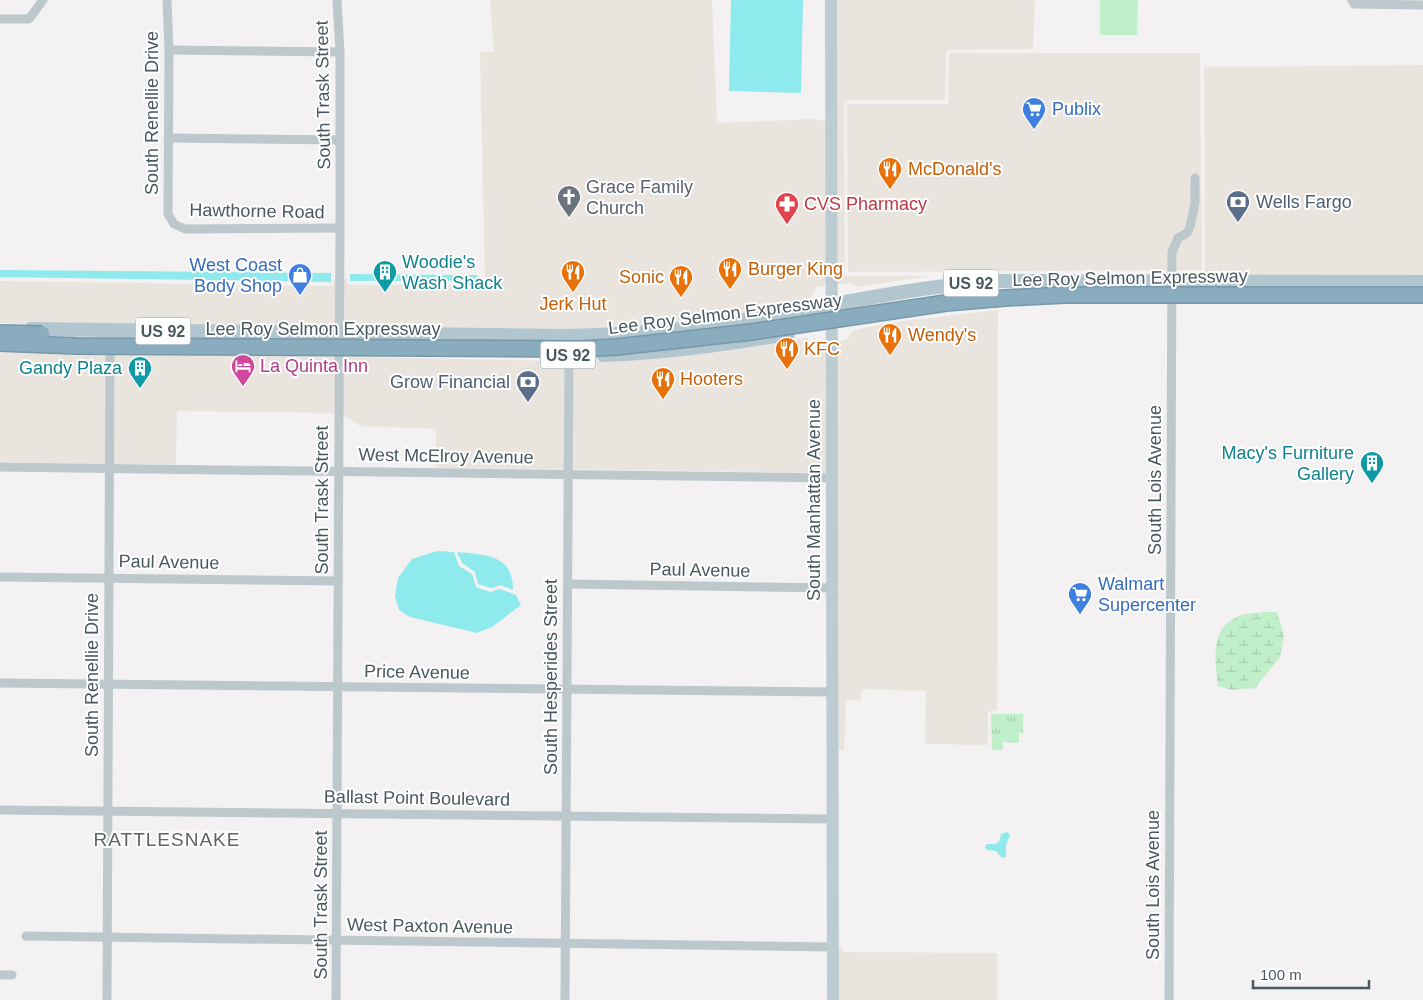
<svg xmlns="http://www.w3.org/2000/svg" width="1423" height="1000" viewBox="0 0 1423 1000" font-family="Helvetica,sans-serif">
	<style>
		.commercial { fill: #eae4de }
		.grass { fill: url(#grass-tufts) }
		.wetland { fill: url(#wetland-marsh) }
		.pitch { fill: #c1efca }
		.water { fill: #8eeaec }
		.lines { fill: none; stroke-linecap: round; stroke-linejoin: round }
		.street { stroke: #bdc8cd; stroke-width: 9 }
		.secondary { stroke: #bdcbd2; stroke-width: 12 }
		.primary { stroke: #b1c6cf; stroke-width: 14 }
		.highway-bridge-casing { stroke: #7598ab; stroke-width: 18; stroke-linecap: butt }
		.highway-bridge { stroke: #89adbf; stroke-width: 15 }
		.labels { text-anchor: middle; stroke-width: 4; stroke-linejoin: round; paint-order: stroke }
		.shield { fill: #fff; stroke: #808a8e; stroke-width: 1 }
		.shield-label { font-size: 16px; font-weight: bold; fill: #49585e }
		.street-label { font-size: 18px; fill: #49585e; stroke: #fff }
		.shop-label { font-size: 18px; fill: #366cbe; stroke: #fff; text-anchor: start }
		.food-label { font-size: 18px; fill: #c56008; stroke: #fff; text-anchor: start }
		.worship-label { font-size: 18px; fill: #5b616d; stroke: #fff; text-anchor: start }
		.service-label { font-size: 18px; fill: #4e5e75; stroke: #fff; text-anchor: start }
		.health-label { font-size: 18px; fill: #be3a42; stroke: #fff; text-anchor: start }
		.culture-label { font-size: 18px; fill: #0d838f; stroke: #fff; text-anchor: end }
		.hotel-label { font-size: 18px; fill: #b23c85; stroke: #fff; text-anchor: start }
		.neighbourhood-label { font-size: 19px; letter-spacing: 1px; fill: #5d6366; stroke: #fff }
	</style>
	<defs>
		<pattern id="grass-tufts" width="24" height="20" patternUnits="userSpaceOnUse" patternTransform="scale(1.25)"><rect width="24" height="20" fill="#c1efca"/><path d="M3 7l-1-3M5 7V3M7 7l1-3M15 17l-1-3M17 17v-4M19 17l1-3" fill="none" stroke="#a7cfb0"/></pattern>
		<pattern id="wetland-marsh" width="20" height="14" patternUnits="userSpaceOnUse" patternTransform="scale(1.25)"><rect width="20" height="14" fill="#c1efca"/><path d="M1 5h8M5 5V1M11 12h8M15 12V8" fill="none" stroke="#a7cfb0"/></pattern>
	</defs>
	<rect width="100%" height="100%" fill="#f3f1f1"/>
	<g class="commercial">
		<polygon points="490,0 712,0 717,123 813,119 827,121 828,285 816,287 814,293 808,302 675,324 588,330 343,329 344,279 347,279 347,283 350,285 477,285 480,281 485,281 480,52 494,52"/>
		<polygon points="835,0 1035,0 1033,49 948,50 946,53 945,100 847,100 844,102 845,275 848,276 930,276 858,287 850,283 835,284"/>
		<polygon points="949,53 1200,53 1202,270 848,272 847,104 948,104"/>
		<polygon points="1423,65 1423,277 1177,275 1177,274 1203,273 1205,269 1204,67"/>
		<polygon points="334,279 336,279 335,329 47,325 0,323 0,281 331,286 333,285"/>
		<polygon points="998,310 997,710 988,712 988,745 925,744 926,694 925,691 863,689 861,691 861,701 849,700 846,703 844,750 838,750 835,343 847,339 853,331 863,328 903,321"/>
		<polygon points="808,337 808,342 815,348 827,345 827,473 572,469 573,361 598,361 672,357 760,346"/>
		<polygon points="0,350 106,353 106,464 0,462"/>
		<polygon points="114,354 335,357 335,413 177,411 176,464 114,464"/>
		<polygon points="343,357 565,361 564,469 436,468 436,429 360,426 343,415"/>
		<polygon points="837,947 842,947 843,951 846,952 997,953 997,1000 837,1000"/>
	</g>
	<polygon class="grass" points="991,714 1023,714 1023,733 1019,733 1019,743 1003,742 1003,750 992,750"/>
	<path class="wetland" d="M1266,612H1277L1284,636L1280,657L1255,688L1233,690L1218,686C1215,663 1210,630 1235,618C1243,613 1256,613 1266,612Z"/>
	<polygon class="pitch" points="1100,0 1138,0 1137,35 1100,35"/>
	<g class="water">
		<polygon points="731,0 803,0 801,93 729,91"/>
		<polygon points="0,270 331,273 331,282 0,277"/>
		<polygon points="350,274 477,275 477,281 350,281"/>
		<polygon points="437,551 454,552 459,566 472,574 476,587 490,592 500,589 516,595 521,605 492,627 477,633 410,617 399,610 395,596 398,578 412,559"/>
		<path d="M457,552C486,555 513,554 513,590L501,585L491,588L478,584L475,572L462,563Z"/>
		<polygon points="1007,832 1010,835 1006,845 1006,857 1002,858 996,851 987,850 985,847 987,844 995,844 999,842 1001,834"/>
	</g>
	<g class="lines">
		<g class="street">
			<polyline points="167,0 169,50 168,214 174,224 185,229 340,228"/>
			<polyline points="1352,0 1354,4 1423,5"/>
			<polyline points="0,19 29,19 43,0"/>
			<polyline points="169,50 340,52"/>
			<polyline points="168,138 340,140"/>
			<polyline points="0,467 831,478"/>
			<polyline points="0,577 338,581"/>
			<polyline points="568,584 832,588"/>
			<polyline points="0,683 834,692"/>
			<polyline points="0,810 834,819"/>
			<polyline points="26,936 833,947"/>
			<polyline points="0,975 12,975"/>
			<polyline points="107,1000 110,349"/>
			<polyline points="336,1000 340,228 340,52 337,0"/>
			<polyline points="565,1000 569,355"/>
			<polyline points="1169,1000 1172,252 1178,238 1187,233 1190,227 1195,203 1195,178"/>
		</g>
		<path class="secondary" d="M831,0C830,333 834,667 833,1000"/>
		<g class="primary">
			<path d="M31,329L563,336C613,335 662,332 711,325C806,312 898,288 994,281L1423,282"/>
			<path d="M603,355C665,353 726,344 788,334"/>
		</g>
		<g class="highway-bridge-casing">
			<g id="highway-bridge">
				<polyline points="0,333 42,334"/>
				<polyline points="0,343 77,346 579,349 617,347 751,332 946,303 1005,298 1064,295 1423,295"/>
			</g>
		</g>
		<use href="#highway-bridge" class="highway-bridge"/>
	</g>
	<defs>
		<g id="supermarket-pin" transform="scale(1.25)"><path d="M0 17L-7.5 6A9.5 9.5 0 1 1 7.5 6Z" fill="#3f7fe0" stroke="#fff"/><path d="M-6-5.5h2.5l.6 2H6L4.5 2H-2.5L-4.4-4H-6ZM-1.5 3.2a1.3 1.3 0 1 0 .1 0ZM3 3.2a1.3 1.3 0 1 0 .1 0Z" fill="#fff"/></g>
		<g id="restaurant-pin" transform="scale(1.25)"><path d="M0 17L-7.5 6A9.5 9.5 0 1 1 7.5 6Z" fill="#e8710a" stroke="#fff"/><path d="M-5-6h1v4h1v-4h1v4h1v-4h1v5L-1.5 .5V6h-2V.5L-5-1ZM5-6V6H3V1.5H1.5Q1.5-4 5-6Z" fill="#fff"/></g>
		<g id="church-pin" transform="scale(1.25)"><path d="M0 17L-7.5 6A9.5 9.5 0 1 1 7.5 6Z" fill="#6b7280" stroke="#fff"/><path d="M-1.2-6h2.4v3.5h3.3v2.4h-3.3V6h-2.4V-.1h-3.3v-2.4h3.3Z" fill="#fff"/></g>
		<g id="bank-pin" transform="scale(1.25)"><path d="M0 17L-7.5 6A9.5 9.5 0 1 1 7.5 6Z" fill="#5c6f8a" stroke="#fff"/><path d="M-6-4H6V4H-6ZM0-2.3a2.3 2.3 0 1 0 0 4.6a2.3 2.3 0 1 0 0-4.6Z" fill="#fff"/></g>
		<g id="pharmacy-pin" transform="scale(1.25)"><path d="M0 17L-7.5 6A9.5 9.5 0 1 1 7.5 6Z" fill="#e0444e" stroke="#fff"/><path d="M-2-6h4v4h4v4h-4v4h-4v-4h-4v-4h4Z" fill="#fff"/></g>
		<g id="building-pin" transform="scale(1.25)"><path d="M0 17L-7.5 6A9.5 9.5 0 1 1 7.5 6Z" fill="#0f9aa8" stroke="#fff"/><path d="M-4-6H4V6H1V3H-1V6H-4ZM-2.5-4.3h1.7v1.8h-1.7ZM.8-4.3h1.7v1.8H.8ZM-2.5-1h1.7V.8h-1.7ZM.8-1h1.7V.8H.8Z" fill="#fff"/></g>
		<g id="shop-pin" transform="scale(1.25)"><path d="M0 17L-7.5 6A9.5 9.5 0 1 1 7.5 6Z" fill="#3f7fe0" stroke="#fff"/><path d="M-5-2.5h2.3a2.7 3.5 0 0 1 5.4 0H5L5.5 6h-11ZM-1.5-2.5h3a1.5 2.3 0 0 0-3 0Z" fill="#fff"/></g>
		<g id="hotel-pin" transform="scale(1.25)"><path d="M0 17L-7.5 6A9.5 9.5 0 1 1 7.5 6Z" fill="#d1479c" stroke="#fff"/><path d="M-6-4.5h1.5V1H6V5H4.5V3h-9V5H-6ZM-4 0a1.8 1.8 0 1 1 3.6 0ZM.5 0V-2.5h3Q6-2.5 6 0Z" fill="#fff"/></g>
	</defs>
	<g fill-rule="evenodd">
		<use href="#supermarket-pin" x="1034" y="109"/>
		<use href="#restaurant-pin" x="890" y="169"/>
		<use href="#church-pin" x="569" y="197"/>
		<use href="#bank-pin" x="1238" y="202"/>
		<use href="#pharmacy-pin" x="787" y="204"/>
		<use href="#restaurant-pin" x="730" y="269"/>
		<use href="#building-pin" x="385" y="272"/>
		<use href="#restaurant-pin" x="573" y="272"/>
		<use href="#shop-pin" x="300" y="275"/>
		<use href="#restaurant-pin" x="681" y="277"/>
		<use href="#restaurant-pin" x="890" y="335"/>
		<use href="#restaurant-pin" x="787" y="349"/>
		<use href="#hotel-pin" x="243" y="366"/>
		<use href="#building-pin" x="140" y="368"/>
		<use href="#restaurant-pin" x="663" y="379"/>
		<use href="#bank-pin" x="528" y="382"/>
		<use href="#building-pin" x="1372" y="463"/>
		<use href="#supermarket-pin" x="1080" y="594"/>
	</g>
	<g class="labels">
		<g class="shield">
			<rect x="943.5" y="269.5" width="55" height="27" rx="4"/>
			<rect x="135.5" y="317.5" width="55" height="27" rx="4"/>
			<rect x="540.5" y="341.5" width="55" height="27" rx="4"/>
		</g>
		<g class="shield-label">
			<text x="971" y="289">US 92</text>
			<text x="163" y="337">US 92</text>
			<text x="568" y="361">US 92</text>
		</g>
		<g class="street-label">
			<text transform="translate(323 95) rotate(-91)" y="6">South Trask Street</text>
			<text transform="translate(152 113) rotate(-90)" y="6">South Renellie Drive</text>
			<text transform="translate(257 211) rotate(1)" y="6">Hawthorne Road</text>
			<text transform="translate(1130 278) rotate(-1)" y="6">Lee Roy Selmon Expressway</text>
			<text transform="translate(725 314) rotate(-7)" y="6">Lee Roy Selmon Expressway</text>
			<text x="323" y="335">Lee Roy Selmon Expressway</text>
			<text transform="translate(446 456) rotate(1)" y="6">West McElroy Avenue</text>
			<text transform="translate(1155 480) rotate(-90)" y="6">South Lois Avenue</text>
			<text transform="translate(322 500) rotate(-90)" y="6">South Trask Street</text>
			<text transform="translate(814 500) rotate(-90)" y="6">South Manhattan Avenue</text>
			<text transform="translate(169 562) rotate(1)" y="6">Paul Avenue</text>
			<text transform="translate(700 570) rotate(1)" y="6">Paul Avenue</text>
			<text transform="translate(417 672) rotate(1)" y="6">Price Avenue</text>
			<text transform="translate(92 675) rotate(-90)" y="6">South Renellie Drive</text>
			<text transform="translate(551 677) rotate(-90)" y="6">South Hesperides Street</text>
			<text transform="translate(417 798) rotate(1)" y="6">Ballast Point Boulevard</text>
			<text transform="translate(1153 885) rotate(-90)" y="6">South Lois Avenue</text>
			<text transform="translate(321 905) rotate(-90)" y="6">South Trask Street</text>
			<text transform="translate(430 926) rotate(1)" y="6">West Paxton Avenue</text>
		</g>
		<g class="shop-label">
			<text x="1052" y="115">Publix</text>
			<text x="282" y="271" text-anchor="end">West Coast<tspan x="282" dy="21">Body Shop</tspan></text>
			<text x="1098" y="590">Walmart<tspan x="1098" dy="21">Supercenter</tspan></text>
		</g>
		<g class="food-label">
			<text x="908" y="175">McDonald's</text>
			<text x="748" y="275">Burger King</text>
			<text x="664" y="283" text-anchor="end">Sonic</text>
			<text x="573" y="310" text-anchor="middle">Jerk Hut</text>
			<text x="908" y="341">Wendy's</text>
			<text x="804" y="355">KFC</text>
			<text x="680" y="385">Hooters</text>
		</g>
		<g class="worship-label">
			<text x="586" y="193">Grace Family<tspan x="586" dy="21">Church</tspan></text>
		</g>
		<g class="service-label">
			<text x="1256" y="208">Wells Fargo</text>
			<text x="510" y="388" text-anchor="end">Grow Financial</text>
		</g>
		<g class="health-label">
			<text x="804" y="210">CVS Pharmacy</text>
		</g>
		<g class="culture-label">
			<text x="402" y="268" text-anchor="start">Woodie's<tspan x="402" dy="21">Wash Shack</tspan></text>
			<text x="122" y="374">Gandy Plaza</text>
			<text x="1354" y="459">Macy's Furniture<tspan x="1354" dy="21">Gallery</tspan></text>
		</g>
		<g class="hotel-label">
			<text x="260" y="372">La Quinta Inn</text>
		</g>
		<g class="neighbourhood-label">
			<text x="167" y="846">RATTLESNAKE</text>
		</g>
	</g>
	<path d="M1253 980v8h116v-8" fill="none" stroke="#49585e" stroke-width="2.5"/>
	<text x="1260" y="980" font-size="15" fill="#49585e" stroke="#ffffff" stroke-width="4" paint-order="stroke">100 m</text>
</svg>
